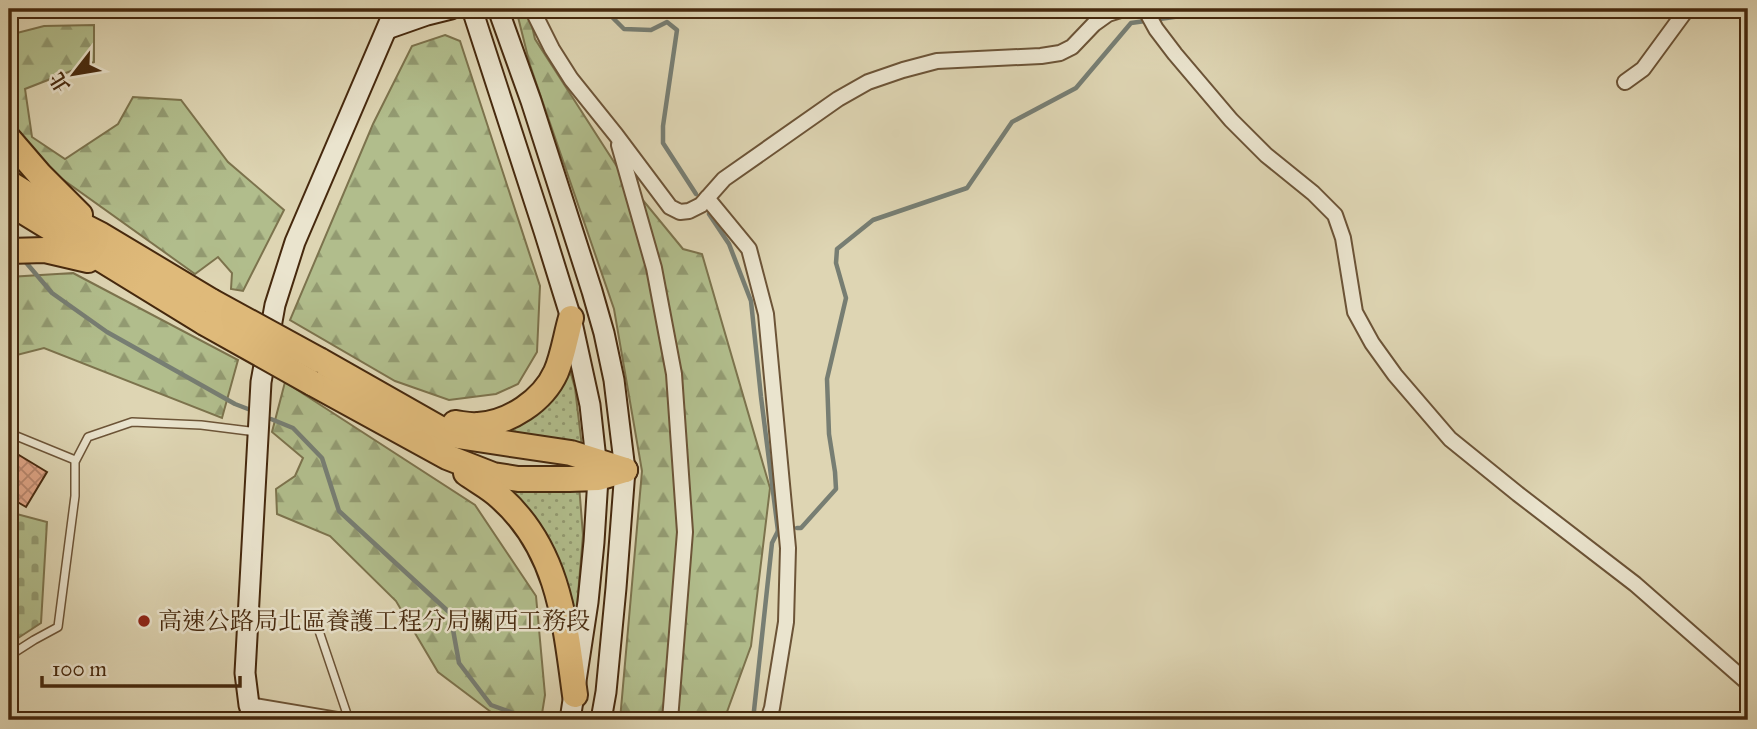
<svg xmlns="http://www.w3.org/2000/svg" width="1757" height="729" viewBox="0 0 1757 729" font-family="'IM FELL Great Primer','Noto Serif TC',serif">
	<style>
		.grass { fill: url(#grass-dots); stroke: #7c734d; stroke-width: 2 }
		.forest { fill: url(#forest-firs); stroke: #7c734d; stroke-width: 2 }
		.cemetery { fill: url(#cemetery-stones); stroke: #7c734d; stroke-width: 2 }
		.lines { fill: none; stroke-linecap: round; stroke-linejoin: round }
		.stream { stroke: #777e73; stroke-width: 4.5 }
		.building { fill: url(#building-cross-hatch); stroke: #46290e; stroke-width: 2 }
		.lane-casing { stroke: #6c5437; stroke-width: 10 }
		.street-casing { stroke: #6c5437; stroke-width: 18 }
		.secondary-casing { stroke: #46290e; stroke-width: 23 }
		.highway-casing { stroke: #46290e; stroke-width: 28 }
		.lane { stroke: #eae4ce; stroke-width: 7 }
		.street { stroke: #eae4ce; stroke-width: 14 }
		.secondary { stroke: #eae4ce; stroke-width: 19 }
		.highway { stroke: #dfba7a; stroke-width: 24 }
		.highway-bridge-casing { stroke: #46290e; stroke-width: 28; stroke-linecap: butt }
		.highway-bridge { stroke: #dfba7a; stroke-width: 24 }
		.poi-dot { fill: #8f2418; stroke: #eae4ce; stroke-width: 2.5 }
		.labels { text-anchor: middle; stroke-width: 5; stroke-linejoin: round; paint-order: stroke }
		.poi-label { font-size: 24px; fill: #46290e; stroke: #eae4ce; text-anchor: start }
	</style>
	<defs>
		<pattern id="grass-dots" width="8" height="8" patternUnits="userSpaceOnUse" patternTransform="scale(1.75)"><rect width="8" height="8" fill="#b1bd8c"/><path d="M2 2h.1M6 6h.1" fill="none" stroke="#929a71" stroke-width="1.8" stroke-linecap="round"/></pattern>
		<pattern id="forest-firs" width="22" height="20" patternUnits="userSpaceOnUse" patternTransform="scale(1.75)"><rect width="22" height="20" fill="#b1bd8c"/><path d="M5 1l3.5 6h-7zM16 11l3.5 6h-7z" fill="#929a71"/></pattern>
		<pattern id="cemetery-stones" width="16" height="16" patternUnits="userSpaceOnUse" patternTransform="scale(1.75)"><rect width="16" height="16" fill="#b1bd8c"/><path d="M2 7V4a2 2 0 0 1 4 0v3zM10 15v-3a2 2 0 0 1 4 0v3z" fill="#929a71"/></pattern>
		<pattern id="building-cross-hatch" width="8" height="8" patternUnits="userSpaceOnUse" patternTransform="scale(1.75)"><rect width="8" height="8" fill="#dfa587"/><path d="M0 0l8 8M0 8l8-8" fill="none" stroke="#b7866d"/></pattern>
	</defs>
	<rect width="100%" height="100%" fill="#ded5b3"/>
	<filter id="stains"><feTurbulence type="fractalNoise" baseFrequency=".00286" numOctaves="4"/><feColorMatrix values="0 0 0 0 .2 0 0 0 0 .09 0 0 0 0 .02 0 0 0 .5 -.17"/></filter>
	<radialGradient id="worn" r=".72"><stop offset=".6" stop-color="#630" stop-opacity="0"/><stop offset="1" stop-color="#630" stop-opacity=".3"/></radialGradient>
	<g class="grass">
		<polygon points="569,367 575,388 582,447 468,432"/>
		<polygon points="503,485 579,485 583,535 576,618 568,594"/>
	</g>
	<g class="forest">
		<polygon points="516,9 528,9 535,39 623,176 683,249 702,254 770,488 751,646 724,720 620,720 642,471 614,309 530,65"/>
		<polygon points="94,25 94,62 25,89 32,137 65,159 118,124 133,97 181,100 228,162 284,210 243,291 231,289 232,273 218,257 195,274 30,156 9,123 9,35 44,26"/>
		<polygon points="445,35 460,41 540,286 537,352 518,384 496,394 449,400 395,381 290,320 373,124 412,46"/>
		<polygon points="73,273 238,360 222,418 44,348 9,357 9,277"/>
		<polygon points="285,382 475,505 536,596 545,695 541,720 493,720 491,712 438,672 396,601 330,536 277,514 276,489 295,476 303,458 272,432"/>
	</g>
	<polygon class="cemetery" points="9,512 47,522 41,623 9,644"/>
	<g class="lines">
		<g class="stream">
			<polyline points="607,9 610,15 624,29 651,30 667,22 677,30 663,126 663,143 696,194"/>
			<polyline points="709,214 729,244 751,301 761,397 778,531"/>
			<polyline points="23,259 52,293 107,332 235,404 248,409"/>
			<polyline points="271,419 293,428 322,458 339,511 450,613 459,663 491,705 533,720"/>
			<polyline points="797,528 801,528 836,489 835,472 829,434 827,379 846,298 836,263 837,249 873,220 967,188 1012,122 1076,88 1131,23 1188,15 1204,9"/>
			<polyline points="753,720 772,543 778,531"/>
		</g>
	</g>
	<polygon class="building" points="9,449 47,472 26,507 9,497"/>
	<g class="lines">
		<g class="lane-casing">
			<g id="lane">
				<polyline points="9,433 75,460"/>
				<polyline points="319,631 349,720"/>
				<polyline points="9,656 34,640 58,627 75,496 75,462 88,437 132,422 201,425 257,432"/>
			</g>
		</g>
		<g class="street-casing">
			<g id="street">
				<polyline points="532,9 552,49 571,79 616,135 670,207 680,212 689,211 701,205 724,179 838,99 868,82 903,70 937,61 1041,56 1060,53 1072,47 1094,24 1108,14 1124,9"/>
				<polyline points="1145,9 1156,29 1175,54 1231,120 1266,155 1313,193 1335,215 1343,238 1355,312 1372,343 1395,375 1450,439 1518,494 1635,584 1748,683"/>
				<polyline points="1625,82 1643,69 1687,9"/>
				<polyline points="619,145 654,268 674,374 685,532 670,720"/>
				<polyline points="707,198 749,249 766,314 788,548 786,622 772,708 768,720"/>
				<polyline points="249,705 338,720"/>
			</g>
		</g>
		<g class="secondary-casing">
			<g id="secondary">
				<polyline points="472,9 544,231 571,318 590,405 598,478 594,542 588,602 570,720"/>
				<polyline points="498,9 531,101 592,291 604,333 614,380 625,470 616,588 606,692 601,720"/>
				<polyline points="387,29 427,15 451,9"/>
				<polyline points="254,720 249,705 245,673 261,382 275,305 295,242 395,9"/>
			</g>
		</g>
		<g class="highway-casing">
			<g id="highway">
				<polyline points="9,139 40,175 80,215"/>
				<polyline points="9,183 54,211 101,235 211,301"/>
				<polyline points="21,210 205,323"/>
				<polyline points="9,251 45,250 88,260"/>
				<polyline points="319,360 451,435 571,453 625,470"/>
				<polyline points="312,383 447,457 493,475 518,479 569,479 598,478 625,470"/>
				<path d="M455,423C463,424 470,426 478,425C509,423 543,401 556,372C563,356 566,335 571,318"/>
				<path d="M466,473C477,481 491,488 501,498C559,550 565,622 575,695"/>
			</g>
		</g>
		<use href="#lane" class="lane"/>
		<use href="#street" class="street"/>
		<use href="#secondary" class="secondary"/>
		<use href="#highway" class="highway"/>
		<g class="highway-bridge-casing">
			<g id="highway-bridge">
				<polyline points="211,301 319,360"/>
				<polyline points="205,323 312,383"/>
			</g>
		</g>
		<use href="#highway-bridge" class="highway-bridge"/>
	</g>
	<circle class="poi-dot" cx="144" cy="621" r="7"/>
	<g class="labels">
		<g class="poi-label">
			<text x="158" y="629">高速公路局北區養護工程分局關西工務段</text>
		</g>
	</g>
	<rect width="1757" height="729" fill="none" stroke="#ded5b3" stroke-width="35"/>
	<rect x="10" y="10" width="1736" height="708" fill="none" stroke="#46290e" stroke-width="3.5"/>
	<rect x="18" y="18" width="1722" height="694" fill="none" stroke="#46290e" stroke-width="2"/>
	<g transform="translate(74 74) rotate(239)" stroke="#eae4ce" stroke-width="5" paint-order="stroke">
	<path d="M0-5L12 26L0 18L-12 26Z" fill="#46290e"/>
	<text y="-10" font-size="19" font-weight="bold" text-anchor="middle" fill="#46290e">北</text>
	</g>
	<path d="M42 676v10h198v-10" fill="none" stroke="#46290e" stroke-width="3.5"/>
	<text x="52" y="676" font-size="21" fill="#46290e" stroke="#eae4ce" stroke-width="5" paint-order="stroke">100 m</text>
	<rect width="100%" height="100%" filter="url(#stains)"/>
	<rect width="100%" height="100%" fill="url(#worn)"/>
</svg>
